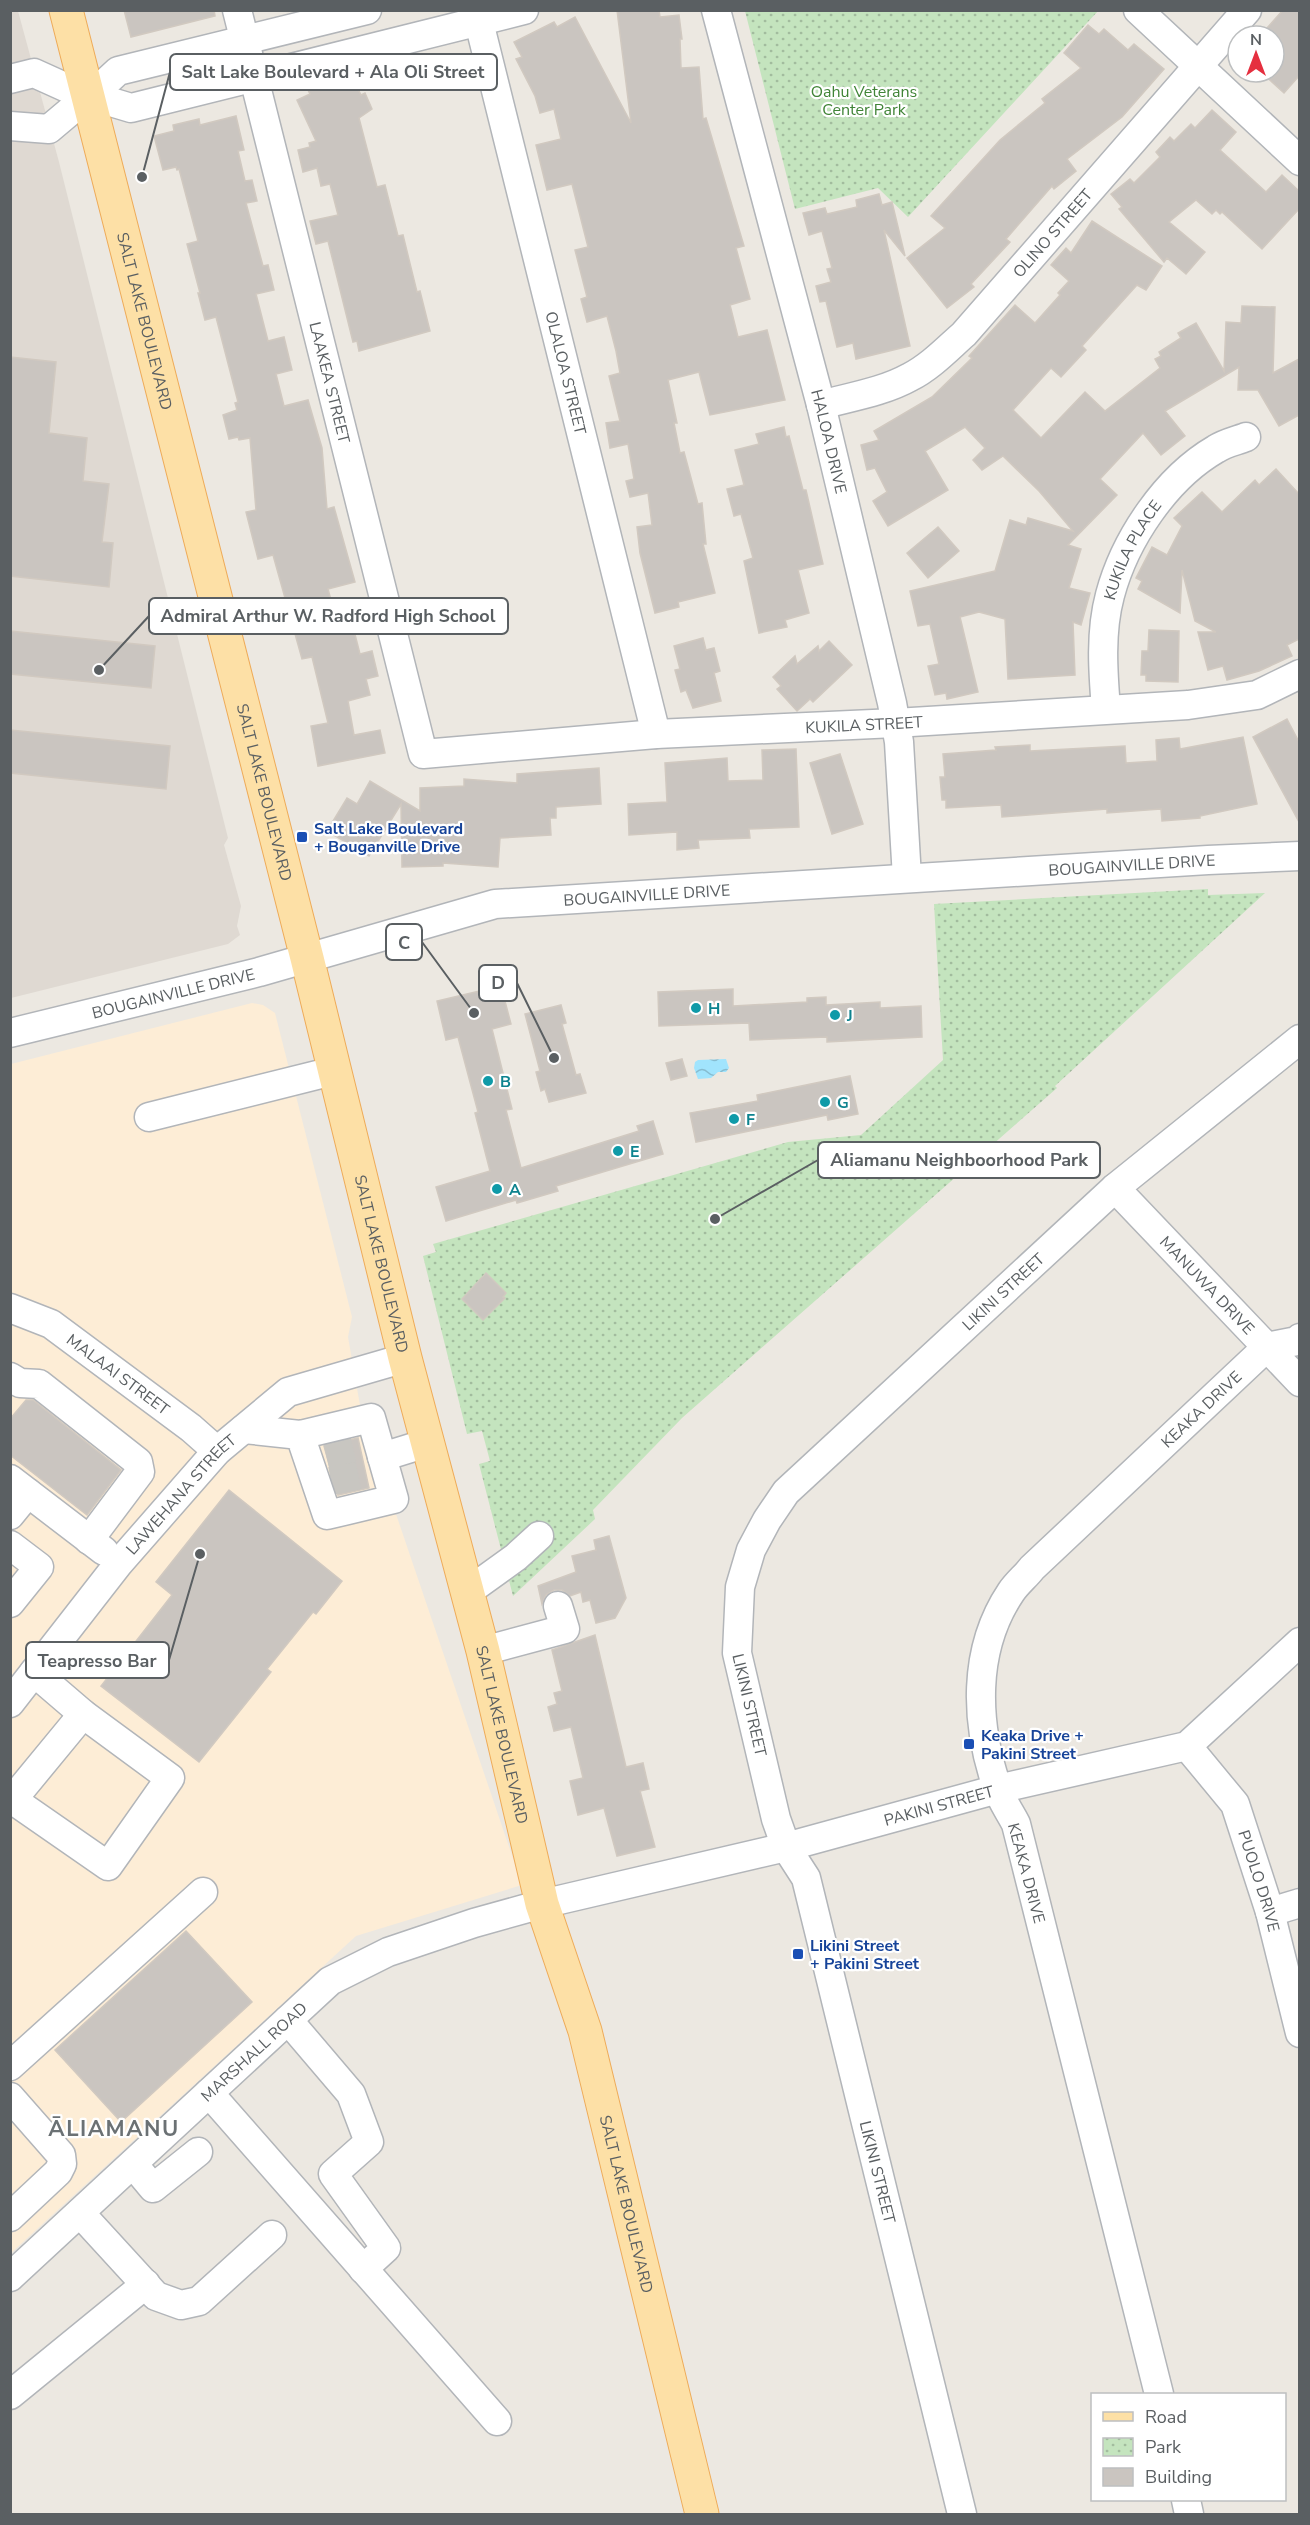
<svg xmlns="http://www.w3.org/2000/svg" width="1310" height="2525" viewBox="0 0 1310 2525" font-family="'Nunito Sans',sans-serif">
	<style>
		.commercial { fill: #fdedd6 }
		.education { fill: #dfd9d2 }
		.park { fill: url(#park-dots) }
		.water { fill: url(#water-waves) }
		.building { fill: #cac5c0; stroke: #d1c9c0; stroke-width: 1.5 }
		.lines { fill: none; stroke-linecap: round; stroke-linejoin: round }
		.minor-tunnel { stroke: #c8c6c1; stroke-width: 28; stroke-dasharray: 28 14; stroke-linecap: butt }
		.minor-casing { stroke: #b2b5b9; stroke-width: 31 }
		.major-casing { stroke: #eeab59; stroke-width: 35 }
		.minor { stroke: #fff; stroke-width: 28 }
		.major { stroke: #fde0a6; stroke-width: 33 }
		.transit-dot { fill: #1a4fb4; stroke: #fff; stroke-width: 2 }
		.culture-dot { fill: #0f9aa8; stroke: #fff; stroke-width: 2 }
		.labels { text-anchor: middle; stroke-width: 4.5; stroke-linejoin: round; paint-order: stroke }
		.park-label { font-size: 16px; fill: #408437; stroke: #fff }
		.street-label { font-size: 16px; fill: #5a5f62; stroke: #fff }
		.transit-label { font-size: 16px; font-weight: bold; fill: #164399; stroke: #fff; text-anchor: start }
		.culture-label { font-size: 16px; font-weight: bold; fill: #0d838f; stroke: #fff; text-anchor: start }
		.district-label { font-size: 22px; font-weight: bold; letter-spacing: 1.5px; fill: #6b7174; stroke: #fff }
		.leader { fill: none; stroke: #5a5f62; stroke-width: 2 }
		.callout-dot { fill: #5a5f62; stroke: #fff; stroke-width: 2 }
		.callout { fill: #fff; stroke: #5a5f62; stroke-width: 2 }
		.callout-label { font-size: 18px; text-anchor: middle; font-weight: bold; fill: #5a5f62 }
	</style>
	<defs>
		<pattern id="park-dots" width="8" height="8" patternUnits="userSpaceOnUse" patternTransform="scale(1.5)"><rect width="8" height="8" fill="#c4e4be"/><path d="M2 2h.1M6 6h.1" fill="none" stroke="#a2bc9e" stroke-width="1.8" stroke-linecap="round"/></pattern>
		<pattern id="water-waves" width="16" height="10" patternUnits="userSpaceOnUse" patternTransform="scale(1.5)"><rect width="16" height="10" fill="#a1e4fd"/><path d="M0 5q4-4 8 0t8 0" fill="none" stroke="#86bcd0"/></pattern>
	</defs>
	<rect width="100%" height="100%" fill="#ece8e1"/>
	<polygon class="commercial" points="252,1003 263,1005 275,1013 352,1317 348,1337 361,1411 522,1885 356,1936 11,2253 11,1064"/>
	<polygon class="education" points="10,11 18,11 59,162 228,838 224,845 241,906 237,926 240,935 228,944 11,998"/>
	<g class="park">
		<polygon points="745,11 745,10 1098,11 908,217 878,188 795,209"/>
		<polygon points="1208,889 1208,895 1265,893 1055,1086 1057,1088 682,1418 593,1510 595,1519 513,1596 479,1464 490,1461 482,1431 467,1434 423,1256 436,1252 433,1244 788,1142 861,1135 943,1060 934,904"/>
	</g>
	<polygon class="water" points="726,1059 729,1068 726,1072 718,1072 711,1078 698,1079 694,1068 695,1062 698,1060"/>
	<g class="building">
		<polygon points="124,10 214,10 215,16 131,37"/>
		<polygon points="617,10 659,10 660,17 679,15 682,39 680,39 681,68 699,67 703,119 706,118 744,246 736,248 750,299 730,305 738,337 767,330 785,400 710,415 699,372 668,380 677,423 674,423 680,453 684,452 698,504 702,503 706,544 703,544 715,593 678,602 679,607 655,613 640,553 637,527 652,525 648,493 630,497 626,481 634,479 628,444 610,448 606,423 620,421 609,376 620,373 616,351 607,316 587,322 581,299 587,297 575,250 588,247 572,184 547,190 536,145 561,139 554,109 540,113 535,96 516,59 522,57 514,42 554,22 557,27 575,17 631,123"/>
		<polygon points="1283,10 1299,10 1299,76 1284,93 1261,72 1274,72 1274,36 1260,36"/>
		<polygon points="1088,25 1099,34 1104,29 1128,50 1134,44 1164,69 1122,117 1067,159 1076,171 1054,189 1052,186 1006,239 1010,242 971,284 974,287 947,308 907,258 945,228 931,216 1000,140 1045,103 1042,99 1081,68 1064,53"/>
		<polygon points="346,72 354,89 357,87 361,95 365,93 372,109 359,118 377,187 385,185 398,236 403,235 417,292 420,291 430,331 359,351 357,341 353,342 328,241 316,244 310,221 338,215 330,184 321,186 317,168 303,172 298,150 310,147 309,143 316,141 297,100 310,94 308,90"/>
		<polygon points="1212,110 1236,132 1220,150 1266,192 1282,175 1299,191 1299,209 1262,249 1222,212 1220,214 1216,210 1212,214 1196,200 1169,222 1205,252 1186,274 1167,258 1164,262 1119,209 1122,207 1111,194 1130,179 1134,183 1160,157 1156,152 1170,137 1174,141 1191,124 1195,128"/>
		<polygon points="236,116 244,150 238,151 245,181 252,180 257,201 246,203 263,266 268,265 274,290 256,294 268,341 284,337 292,370 276,374 284,406 308,400 322,448 327,509 334,507 355,582 328,589 336,619 350,615 360,654 372,651 378,676 366,679 370,695 348,701 354,735 380,730 385,753 318,766 311,726 328,723 312,657 302,659 273,555 258,559 246,512 256,510 250,438 239,440 238,437 229,439 223,415 237,410 235,403 238,402 216,317 205,320 198,293 200,293 187,244 198,241 179,169 177,170 176,167 163,170 154,136 174,131 173,125 199,119 200,125"/>
		<polygon points="879,194 882,205 892,202 905,256 884,230 910,346 856,359 853,343 837,347 826,301 820,302 816,286 831,282 827,269 832,268 822,231 809,235 803,213 825,208 827,214 857,207 856,200"/>
		<polygon points="1092,221 1162,266 1146,290 1137,285 1082,346 1086,350 1061,377 1051,368 1013,410 1041,438 1085,392 1105,411 1160,368 1155,359 1161,356 1159,352 1181,338 1178,333 1196,323 1224,371 1226,322 1241,323 1242,306 1275,307 1273,373 1299,359 1299,415 1279,426 1258,390 1238,390 1239,367 1165,411 1185,436 1161,455 1143,433 1100,479 1117,495 1068,545 1081,549 1069,588 1090,593 1081,625 1073,622 1075,675 1008,679 1005,619 979,612 960,617 978,692 947,699 946,693 935,695 928,666 939,664 930,624 918,626 910,591 995,571 1010,520 1026,525 1028,518 1073,531 1039,491 1003,456 982,470 973,460 985,448 965,427 925,451 948,490 888,526 873,501 887,492 875,468 867,470 861,445 879,440 874,431 932,397 972,358 969,356 1015,305 1035,323 1060,295 1058,293 1069,281 1051,265 1066,248 1071,253"/>
		<polygon points="10,357 56,362 49,433 87,438 83,481 109,484 102,542 113,543 109,587 10,576"/>
		<polygon points="784,427 786,437 789,436 803,490 806,490 823,564 798,570 809,613 785,620 787,627 759,633 744,561 753,558 741,514 734,516 727,489 744,485 735,450 759,444 756,434"/>
		<polygon points="1276,469 1299,494 1299,639 1287,645 1292,656 1259,671 1227,680 1223,666 1208,670 1198,632 1216,632 1195,621 1182,570 1180,613 1138,589 1142,581 1136,578 1152,547 1167,555 1182,526 1174,518 1202,492 1222,512 1255,480 1259,485"/>
		<polygon points="938,527 959,551 928,578 907,553"/>
		<polygon points="1149,630 1179,631 1178,682 1146,681 1146,675 1141,675 1142,651 1148,651"/>
		<polygon points="10,631 155,646 151,688 10,674"/>
		<polygon points="703,638 706,650 714,648 720,671 714,673 721,701 693,708 686,690 681,692 675,670 680,669 674,646"/>
		<polygon points="829,641 852,665 813,702 810,699 797,711 777,689 781,686 773,677 795,656 797,664 818,646 819,651"/>
		<polygon points="1287,719 1299,742 1299,822 1253,737"/>
		<polygon points="10,730 170,746 166,789 10,773"/>
		<polygon points="1243,737 1257,804 1200,816 1200,818 1162,821 1161,809 1107,813 1107,809 1002,817 1001,805 946,808 946,800 942,800 940,777 945,777 943,754 996,750 995,747 1030,745 1030,751 1125,746 1126,763 1157,761 1156,740 1179,738 1180,749"/>
		<polygon points="796,749 799,827 749,829 750,838 698,840 699,848 677,850 677,832 629,835 628,804 667,802 665,763 727,758 728,781 763,780 762,750"/>
		<polygon points="840,754 863,824 832,834 810,763"/>
		<polygon points="599,768 601,804 556,807 556,818 550,818 551,835 500,838 498,867 443,863 443,866 402,867 401,804 369,856 327,831 347,798 357,804 370,781 420,811 420,788 464,786 464,779 517,783 517,774"/>
		<polygon points="501,986 511,1024 492,1029 512,1109 506,1110 521,1168 639,1131 637,1126 653,1121 663,1154 556,1186 558,1191 517,1203 516,1200 446,1221 436,1187 490,1171 475,1113 478,1112 458,1037 446,1040 437,1001"/>
		<polygon points="733,989 733,1006 807,1002 807,998 826,997 826,1005 880,1002 880,1008 921,1006 922,1037 827,1042 827,1037 750,1040 749,1023 659,1026 658,992"/>
		<polygon points="561,1005 566,1023 562,1024 576,1075 580,1074 586,1093 549,1102 545,1089 541,1091 536,1072 540,1071 525,1014"/>
		<polygon points="682,1059 687,1076 671,1080 666,1063"/>
		<polygon points="850,1076 858,1114 828,1120 827,1115 696,1142 690,1113 758,1101 757,1095"/>
		<polygon points="486,1273 506,1293 503,1297 505,1298 483,1320 462,1299"/>
		<polygon points="26,1400 33,1400 121,1470 87,1515 10,1455 10,1419"/>
		<polygon points="358,1438 369,1488 338,1495 324,1446"/>
		<polygon points="229,1490 342,1581 316,1614 313,1612 267,1669 271,1672 199,1762 101,1686 172,1595 156,1582"/>
		<polygon points="609,1536 626,1598 615,1618 596,1623 590,1600 583,1602 581,1592 570,1596 562,1590 554,1590 546,1595 542,1604 538,1586 576,1572 572,1556 596,1550 594,1540"/>
		<polygon points="595,1635 626,1767 643,1763 649,1789 640,1791 655,1847 617,1856 604,1808 578,1815 570,1781 583,1778 571,1727 554,1731 548,1707 557,1704 554,1693 562,1691 552,1650"/>
		<polygon points="186,1931 252,2002 121,2122 55,2050"/>
	</g>
	<g class="lines">
		<g class="minor-tunnel">
			<polyline points="326,1455 360,1447"/>
			<polyline points="331,1481 366,1474"/>
		</g>
		<g class="minor-casing">
			<g id="minor">
				<path id="s1" d="M237,10L423,754L656,734L895,723L1188,705L1257,695L1300,674"/>
				<path id="s2" d="M476,10L656,734"/>
				<path id="s3" d="M716,10L821,405L892,703L899,742L907,878"/>
				<polyline points="1138,10 1300,161"/>
				<polyline points="10,79 34,73 87,97"/>
				<polyline points="91,96 118,71 367,10"/>
				<polyline points="10,126 49,129 87,97 91,96 131,108 524,10"/>
				<path id="s4" d="M821,405C850,397 883,392 910,377C930,367 947,349 964,334L1247,10"/>
				<path id="s5" d="M1106,709C1103,672 1100,632 1110,595C1125,539 1166,478 1216,449C1225,443 1236,441 1246,437"/>
				<path id="s6" d="M10,1033L259,972L495,904L1208,860L1300,856"/>
				<polyline points="149,1117 333,1071"/>
				<path id="s7" d="M1115,1188L1300,1382"/>
				<path id="s8" d="M10,1308L51,1324L191,1428L217,1451"/>
				<polyline points="10,1377 20,1383 39,1384 138,1462 140,1472 89,1540"/>
				<polyline points="244,1429 300,1435 327,1515 394,1499 371,1418 300,1435"/>
				<polyline points="382,1457 427,1443"/>
				<polyline points="10,1479 104,1551"/>
				<polyline points="10,1515 28,1493"/>
				<polyline points="10,1545 39,1567 10,1603"/>
				<polyline points="466,1593 516,1557 539,1536"/>
				<polyline points="483,1651 565,1629 558,1606"/>
				<path id="s9" d="M10,1703L119,1563L217,1451L288,1392L405,1358"/>
				<path id="s10" d="M1187,1746L1235,1804L1270,1912L1300,2033"/>
				<polyline points="10,1798 108,1866 170,1778 83,1714 34,1672"/>
				<polyline points="13,1799 83,1714"/>
				<polyline points="1270,1912 1300,1903"/>
				<polyline points="288,2020 351,2094 369,2142 333,2174 386,2248 363,2269"/>
				<polyline points="10,2066 203,1892"/>
				<polyline points="209,2093 497,2421"/>
				<polyline points="10,2097 61,2155 62,2164 58,2172 10,2217"/>
				<polyline points="133,2164 153,2188 198,2152"/>
				<polyline points="80,2213 156,2296 181,2305 199,2301 272,2235"/>
				<path id="s11" d="M10,2277L330,1981L388,1952L474,1923L542,1904L786,1847L998,1789L1187,1746L1300,1642"/>
				<path id="s12" d="M1159,2394L1016,1824C1010,1812 1001,1800 997,1787C975,1723 972,1650 1011,1592C1017,1583 1026,1576 1032,1568L1267,1347L1297,1341L1300,1338"/>
				<polyline points="10,2395 146,2284"/>
				<polyline points="1186,2500 1189,2514"/>
				<path id="s13" d="M962,2514L806,1878L786,1847L776,1819L737,1653L740,1587L751,1550L767,1520L786,1492L1115,1188L1300,1039"/>
			</g>
		</g>
		<g class="major-casing">
			<g id="major">
				<path id="s14" d="M66,10L307,958L405,1358L483,1651L542,1904L585,2031L702,2514"/>
			</g>
		</g>
		<use href="#minor" class="minor"/>
		<use href="#major" class="major"/>
	</g>
	<g class="transit-dot">
		<rect x="296" y="831" width="12" height="12" rx="3"/>
		<rect x="963" y="1738" width="12" height="12" rx="3"/>
		<rect x="792" y="1948" width="12" height="12" rx="3"/>
	</g>
	<g class="culture-dot">
		<circle cx="696" cy="1008" r="6"/>
		<circle cx="835" cy="1015" r="6"/>
		<circle cx="488" cy="1081" r="6"/>
		<circle cx="825" cy="1102" r="6"/>
		<circle cx="734" cy="1119" r="6"/>
		<circle cx="618" cy="1151" r="6"/>
		<circle cx="497" cy="1189" r="6"/>
	</g>
	<g class="labels">
		<g class="park-label">
			<text x="864" y="97">Oahu Veterans<tspan x="864" dy="18">Center Park</tspan></text>
		</g>
		<g class="street-label">
			<text dy="6" stroke="none"><textPath href="#s4" startOffset="297">OLINO STREET</textPath></text>
			<text dy="6" stroke="none"><textPath href="#s14" startOffset="321">SALT LAKE BOULEVARD</textPath></text>
			<text dy="6" stroke="none"><textPath href="#s2" startOffset="374">OLALOA STREET</textPath></text>
			<text dy="6" stroke="none"><textPath href="#s1" startOffset="384">LAAKEA STREET</textPath></text>
			<text dy="6" stroke="none"><textPath href="#s3" startOffset="446">HALOA DRIVE</textPath></text>
			<text dy="6" stroke="none"><textPath href="#s5" startOffset="165">KUKILA PLACE</textPath></text>
			<text dy="6" stroke="none"><textPath href="#s1" startOffset="1209">KUKILA STREET</textPath></text>
			<text dy="6" stroke="none"><textPath href="#s14" startOffset="807">SALT LAKE BOULEVARD</textPath></text>
			<text dy="6" stroke="none"><textPath href="#s6" startOffset="1140">BOUGAINVILLE DRIVE</textPath></text>
			<text dy="6" stroke="none"><textPath href="#s6" startOffset="654">BOUGAINVILLE DRIVE</textPath></text>
			<text dy="6" stroke="none"><textPath href="#s6" startOffset="168">BOUGAINVILLE DRIVE</textPath></text>
			<text dy="6" stroke="none"><textPath href="#s14" startOffset="1293">SALT LAKE BOULEVARD</textPath></text>
			<text dy="6" stroke="none"><textPath href="#s7" startOffset="134">MANUWA DRIVE</textPath></text>
			<text dy="6" stroke="none"><textPath href="#s13" startOffset="1360">LIKINI STREET</textPath></text>
			<text dy="6" stroke="none"><textPath href="#s8" startOffset="128">MALAAI STREET</textPath></text>
			<text dy="6" stroke="none"><textPath href="#s12" startOffset="1096">KEAKA DRIVE</textPath></text>
			<text dy="6" stroke="none"><textPath href="#s9" startOffset="270">LAWEHANA STREET</textPath></text>
			<text transform="translate(750 1705) rotate(77)" y="6">LIKINI STREET</text>
			<text dy="6" stroke="none"><textPath href="#s14" startOffset="1779">SALT LAKE BOULEVARD</textPath></text>
			<text dy="6" stroke="none"><textPath href="#s11" startOffset="1071">PAKINI STREET</textPath></text>
			<text transform="translate(1027 1873) rotate(75)" y="6">KEAKA DRIVE</text>
			<text dy="6" stroke="none"><textPath href="#s10" startOffset="156">PUOLO DRIVE</textPath></text>
			<text dy="6" stroke="none"><textPath href="#s11" startOffset="332">MARSHALL ROAD</textPath></text>
			<text transform="translate(878 2172) rotate(76)" y="6">LIKINI STREET</text>
			<text dy="6" stroke="none"><textPath href="#s14" startOffset="2265">SALT LAKE BOULEVARD</textPath></text>
		</g>
		<g class="transit-label">
			<text x="314" y="834">Salt Lake Boulevard<tspan x="314" dy="18">+ Bouganville Drive</tspan></text>
			<text x="981" y="1741">Keaka Drive +<tspan x="981" dy="18">Pakini Street</tspan></text>
			<text x="810" y="1951">Likini Street<tspan x="810" dy="18">+ Pakini Street</tspan></text>
		</g>
		<g class="culture-label">
			<text x="708" y="1014">H</text>
			<text x="847" y="1021">J</text>
			<text x="500" y="1087">B</text>
			<text x="837" y="1108">G</text>
			<text x="746" y="1125">F</text>
			<text x="630" y="1157">E</text>
			<text x="509" y="1195">A</text>
		</g>
		<g class="district-label">
			<text x="114" y="2136">ĀLIAMANU</text>
		</g>
	</g>
	<path class="leader" d="M142 177L170 72M99 670L149 616M474 1013L422 942M554 1058L517 983M715 1219L818 1160M200 1554L169 1660"/>
	<g class="callout-dot">
		<circle cx="142" cy="177" r="6"/>
		<circle cx="99" cy="670" r="6"/>
		<circle cx="474" cy="1013" r="6"/>
		<circle cx="554" cy="1058" r="6"/>
		<circle cx="715" cy="1219" r="6"/>
		<circle cx="200" cy="1554" r="6"/>
	</g>
	<g class="callout">
		<rect x="170" y="54" width="327" height="36" rx="6"/>
		<rect x="149" y="598" width="359" height="36" rx="6"/>
		<rect x="386" y="924" width="36" height="36" rx="6"/>
		<rect x="479" y="965" width="38" height="36" rx="6"/>
		<rect x="818" y="1142" width="282" height="36" rx="6"/>
		<rect x="26" y="1642" width="143" height="36" rx="6"/>
	</g>
	<g class="callout-label">
		<text x="333" y="78">Salt Lake Boulevard + Ala Oli Street</text>
		<text x="328" y="622">Admiral Arthur W. Radford High School</text>
		<text x="404" y="949">C</text>
		<text x="498" y="989">D</text>
		<text x="959" y="1166">Aliamanu Neighboorhood Park</text>
		<text x="97" y="1667">Teapresso Bar</text>
	</g>
	<rect width="1310" height="2525" fill="none" stroke="#5a5f62" stroke-width="24"/>
	<rect x="1091" y="2393" width="195" height="108" fill="#ffffff" stroke="#bdbfc0" stroke-width="1.5"/>
	<rect x="1103" y="2412" width="30" height="9" fill="#fde0a6" stroke="#bdbfc0" stroke-width="1.5"/>
	<text x="1145" y="2423" font-size="18" fill="#5a5f62">Road</text>
	<rect x="1103" y="2438" width="30" height="18" fill="url(#park-dots)" stroke="#bdbfc0" stroke-width="1.5"/>
	<text x="1145" y="2453" font-size="18" fill="#5a5f62">Park</text>
	<rect x="1103" y="2468" width="30" height="18" fill="#cac5c0" stroke="#bdbfc0" stroke-width="1.5"/>
	<text x="1145" y="2483" font-size="18" fill="#5a5f62">Building</text>
	<g transform="translate(1256 54)"><circle r="28" fill="#ffffff" stroke="#bdbfc0" stroke-width="1.5"/>
	<path d="M0-4.5L10 22L0 15L-10 22Z" fill="#e52f3f"/>
	<text y="-9" font-size="16" font-weight="bold" text-anchor="middle" fill="#5a5f62">N</text>
	</g>
</svg>
